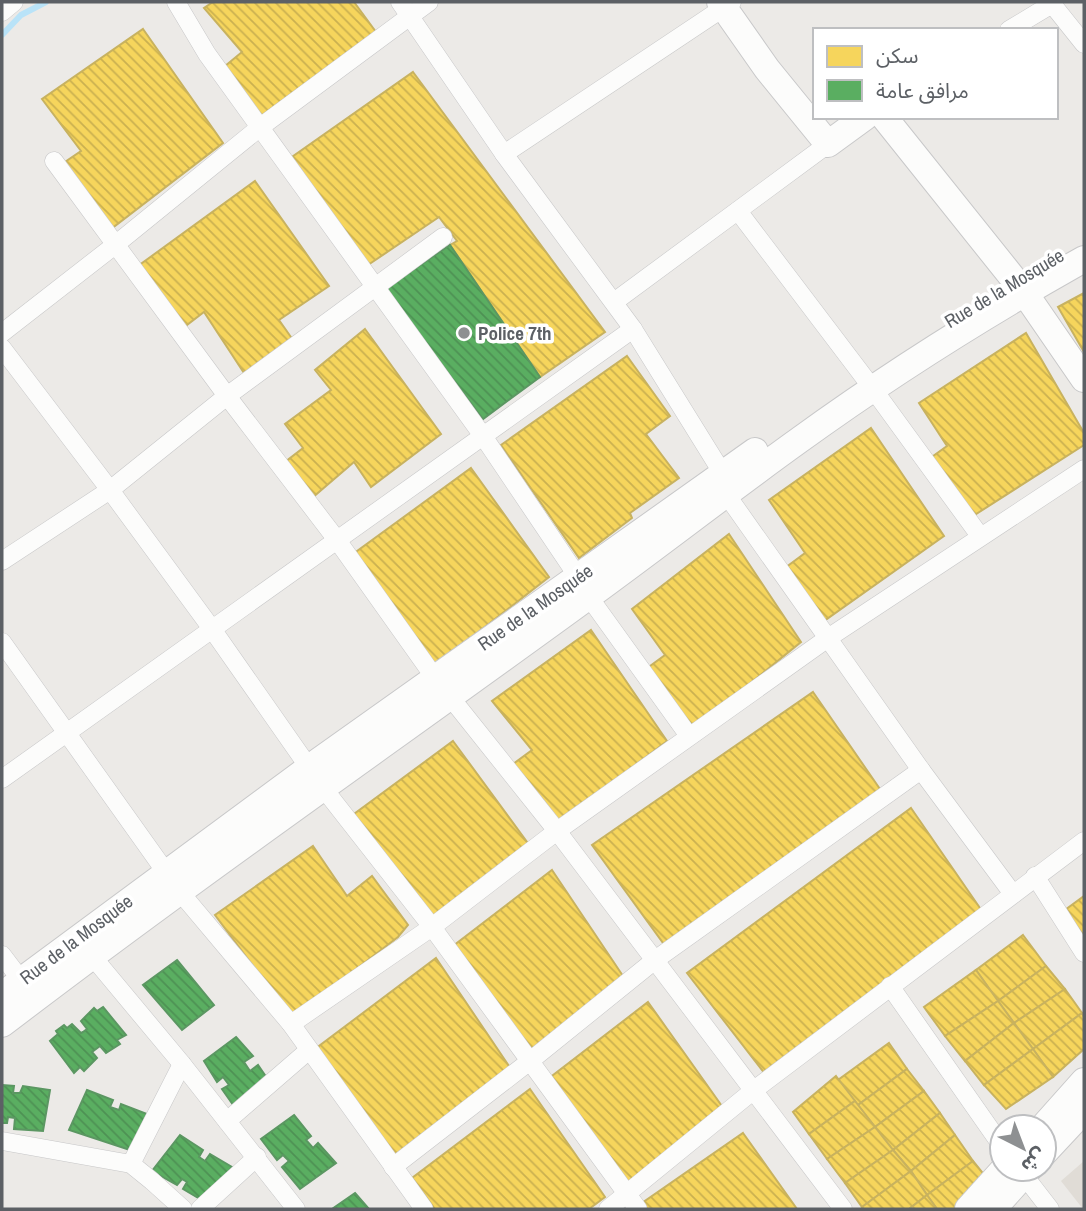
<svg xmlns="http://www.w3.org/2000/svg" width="1086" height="1211" viewBox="0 0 1086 1211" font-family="'Archivo Narrow','Noto Sans Arabic',sans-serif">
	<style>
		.education { fill: #e0dcd6 }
		.homes { fill: url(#homes-back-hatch); stroke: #c8b25f; stroke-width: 2 }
		.public { fill: url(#public-back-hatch); stroke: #5b9762; stroke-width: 2 }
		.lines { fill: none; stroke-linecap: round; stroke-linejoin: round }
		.stream { stroke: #b9e3f8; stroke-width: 6 }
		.street-casing { stroke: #c7c7c8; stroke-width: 19 }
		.secondary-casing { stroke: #c8c8c9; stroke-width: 28 }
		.street { stroke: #fcfcfb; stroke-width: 18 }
		.secondary { stroke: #fcfcfb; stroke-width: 26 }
		.poi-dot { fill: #8e9092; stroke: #fff; stroke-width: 2.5 }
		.labels { text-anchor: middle; stroke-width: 7; stroke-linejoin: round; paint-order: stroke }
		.street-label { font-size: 19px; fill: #5c6065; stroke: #fff }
		.poi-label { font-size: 19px; font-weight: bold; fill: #5c6065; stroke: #fff; text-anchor: start }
	</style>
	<defs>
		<pattern id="homes-back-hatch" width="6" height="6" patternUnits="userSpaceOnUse" patternTransform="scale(1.75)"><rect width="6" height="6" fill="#f6d55c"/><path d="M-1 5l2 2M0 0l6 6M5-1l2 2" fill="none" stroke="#cab050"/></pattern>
		<pattern id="public-back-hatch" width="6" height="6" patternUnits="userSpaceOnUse" patternTransform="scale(1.75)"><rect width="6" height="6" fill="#5aae61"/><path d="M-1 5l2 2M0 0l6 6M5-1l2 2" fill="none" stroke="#4e9154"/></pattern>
	</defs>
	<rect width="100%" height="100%" fill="#eceae7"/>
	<polygon class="education" points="1084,1161 1084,1209 1083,1209 1061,1181"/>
	<g class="homes">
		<polygon points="213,2 354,2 376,32 261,116 224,67 242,52 204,8"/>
		<polygon points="143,29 223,143 111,229 62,164 81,151 42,99"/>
		<polygon points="413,72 605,332 540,377 450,245 457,241 439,217 368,265 289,159"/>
		<polygon points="255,181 329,286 279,320 293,340 246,376 204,312 183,328 138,266"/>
		<polygon points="1084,293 1084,352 1058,307"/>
		<polygon points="365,329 441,434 371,487 354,462 312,498 285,462 303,448 285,424 331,390 315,370"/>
		<polygon points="1026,333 1084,433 1084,445 970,518 929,459 947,446 919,403"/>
		<polygon points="627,356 670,416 646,434 679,478 630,513 632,518 579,558 501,445"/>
		<polygon points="871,428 944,536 824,621 785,568 805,553 769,500"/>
		<polygon points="471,468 549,577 436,665 353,554"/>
		<polygon points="729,534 801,642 711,715 687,727 646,669 665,655 632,609"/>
		<polygon points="591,630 667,741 558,824 509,767 532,750 492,701"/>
		<polygon points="813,692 882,792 666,947 592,845"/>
		<polygon points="453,741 530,846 432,917 354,814"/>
		<polygon points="911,808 982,911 765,1074 687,973"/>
		<polygon points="313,846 347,896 372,876 408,925 398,937 292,1018 215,915"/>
		<polygon points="552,870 625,979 530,1056 453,946"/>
		<polygon points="1084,896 1084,936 1065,910"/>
		<polygon points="1023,935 1046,966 998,1001 976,970"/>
		<polygon points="436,958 511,1069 393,1158 315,1049"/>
		<polygon points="1046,966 1065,989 1014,1023 998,1001"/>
		<polygon points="976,970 998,1001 945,1036 924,1007"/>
		<polygon points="1065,989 1082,1013 1033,1049 1014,1023"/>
		<polygon points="998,1001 1014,1023 965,1061 945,1036"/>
		<polygon points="648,1002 724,1109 625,1185 548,1079"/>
		<polygon points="1082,1013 1084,1017 1084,1049 1053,1077 1033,1049"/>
		<polygon points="1014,1023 1033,1049 984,1085 965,1061"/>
		<polygon points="889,1043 907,1069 858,1105 838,1080"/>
		<polygon points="1033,1049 1053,1077 1006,1109 984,1085"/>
		<polygon points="907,1069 924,1091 875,1127 858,1105"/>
		<polygon points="836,1076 855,1101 809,1134 793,1112"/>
		<polygon points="530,1089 605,1197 589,1209 435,1209 412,1178"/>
		<polygon points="924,1091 940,1113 893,1150 875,1127"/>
		<polygon points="855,1101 875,1127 827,1159 809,1134"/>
		<polygon points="940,1113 955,1135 911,1171 893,1150"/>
		<polygon points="875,1127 893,1150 845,1183 827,1159"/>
		<polygon points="743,1133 797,1209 647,1209 642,1203"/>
		<polygon points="955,1135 973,1161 927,1195 911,1171"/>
		<polygon points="893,1150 911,1171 862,1207 845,1183"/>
		<polygon points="973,1161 990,1182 954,1209 937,1209 927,1195"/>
		<polygon points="911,1171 927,1195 909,1209 864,1209 862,1207"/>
		<polygon points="927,1195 937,1209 909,1209"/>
	</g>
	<g class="public">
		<polygon points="450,245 540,377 483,419 385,289"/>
		<polygon points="177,960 214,1005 182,1030 143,985"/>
		<polygon points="103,1007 126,1035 117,1040 120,1044 106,1053 100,1046 92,1052 97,1058 84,1071 80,1067 74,1073 50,1041 58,1034 56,1031 64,1025 67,1028 72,1024 81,1033 83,1032 87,1029 81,1021 94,1008 97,1011"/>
		<polygon points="236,1037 253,1056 244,1062 250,1071 258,1065 269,1081 236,1109 222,1089 229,1085 223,1077 217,1082 204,1061"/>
		<polygon points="2,1085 14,1086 13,1093 20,1093 23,1086 50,1090 43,1131 14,1129 15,1118 8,1117 7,1123 2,1123"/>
		<polygon points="87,1090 113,1100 110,1107 119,1110 121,1104 147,1114 130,1150 69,1130"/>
		<polygon points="294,1115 311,1136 306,1140 313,1148 318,1143 336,1163 300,1189 282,1167 289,1161 283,1155 277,1160 261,1139"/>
		<polygon points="180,1135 203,1150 199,1157 205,1161 210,1154 232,1167 205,1202 183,1189 187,1182 182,1179 177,1185 152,1171"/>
		<polygon points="355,1193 369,1209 332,1209"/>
	</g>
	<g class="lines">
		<polyline class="stream" points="2,35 21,15 46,2"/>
		<g class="street-casing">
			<g id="street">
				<polyline points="176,2 207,54 483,436 578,577"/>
				<polyline points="400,2 504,154 633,329 723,474"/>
				<polyline points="2,12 14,2"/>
				<polyline points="1009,30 1052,4 1084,44"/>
				<polyline points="504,154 732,2"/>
				<polyline points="54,161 227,396 337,540 435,678 557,831 843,1209"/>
				<polyline points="738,211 873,389 980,536"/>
				<polyline points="614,302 828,144"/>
				<polyline points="2,333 115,245 259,128 429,2"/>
				<polyline points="2,348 110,490 212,629 324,789 432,927 638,1209"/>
				<polyline points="726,494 921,770 1013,894"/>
				<polyline points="2,561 110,490 227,396 443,237"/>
				<polyline points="589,597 689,736"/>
				<polyline points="2,642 180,892 291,1024 424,1209"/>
				<polyline points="2,779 633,329"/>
				<polyline points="1035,876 1084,953"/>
				<polyline points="2,955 21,980"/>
				<polyline points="92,956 182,1064 296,1209"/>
				<polyline points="890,986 1002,1146"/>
				<polyline points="291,1024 432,927 557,831 828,638 1084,469"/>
				<polyline points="227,1121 309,1050"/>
				<polyline points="2,1141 131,1164 152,1181 183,1209"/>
				<polyline points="131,1164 182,1064"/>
				<polyline points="393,1167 530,1061 655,960 921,770"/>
				<polyline points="1019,1169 1050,1209"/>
				<polyline points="200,1209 257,1157"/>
				<polyline points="608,1209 754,1090 1084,841"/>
			</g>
		</g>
		<g class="secondary-casing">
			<g id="secondary">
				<polyline points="720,2 767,69 828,144 865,117"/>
				<polyline points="884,117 1024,292 1084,379"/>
				<polyline points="2,995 309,768 755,451"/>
				<path d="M2,1024C194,877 393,739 589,596C659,545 727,492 798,441C889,375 986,314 1084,259"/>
				<polyline points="1043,1127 1084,1081"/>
				<polyline points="1044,1153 1084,1110"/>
				<polyline points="968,1209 1004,1169"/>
				<polyline points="993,1209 1029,1169"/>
			</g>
		</g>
		<use href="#street" class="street"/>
		<use href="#secondary" class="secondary"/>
	</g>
	<circle class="poi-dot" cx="464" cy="333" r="7"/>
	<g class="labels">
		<g class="street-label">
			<text transform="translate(1004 288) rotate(-31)" y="7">Rue de la Mosquée</text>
			<text transform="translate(535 607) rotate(-35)" y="7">Rue de la Mosquée</text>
			<text transform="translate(76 939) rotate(-37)" y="7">Rue de la Mosquée</text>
		</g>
		<g class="poi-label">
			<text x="478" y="340">Police 7th</text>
		</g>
	</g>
	<rect width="1086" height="1211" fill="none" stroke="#5c6065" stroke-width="7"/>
	<rect x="813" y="28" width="245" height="91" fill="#ffffff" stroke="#bebfc1" stroke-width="2"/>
	<rect x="827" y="46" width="35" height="21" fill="#f6d55c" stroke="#bebfc1" stroke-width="2"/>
	<text x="876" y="63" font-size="21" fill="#5c6065">سكن</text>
	<rect x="827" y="80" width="35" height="21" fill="#5aae61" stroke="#bebfc1" stroke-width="2"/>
	<text x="876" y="98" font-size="21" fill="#5c6065">مرافق عامة</text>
	<g transform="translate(1023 1148) rotate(138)"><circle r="33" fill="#ffffff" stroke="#bebfc1" stroke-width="2"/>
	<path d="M0-5L12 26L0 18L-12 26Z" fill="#8e9092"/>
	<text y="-10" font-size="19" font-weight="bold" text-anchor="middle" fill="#5c6065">ش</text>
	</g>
</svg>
